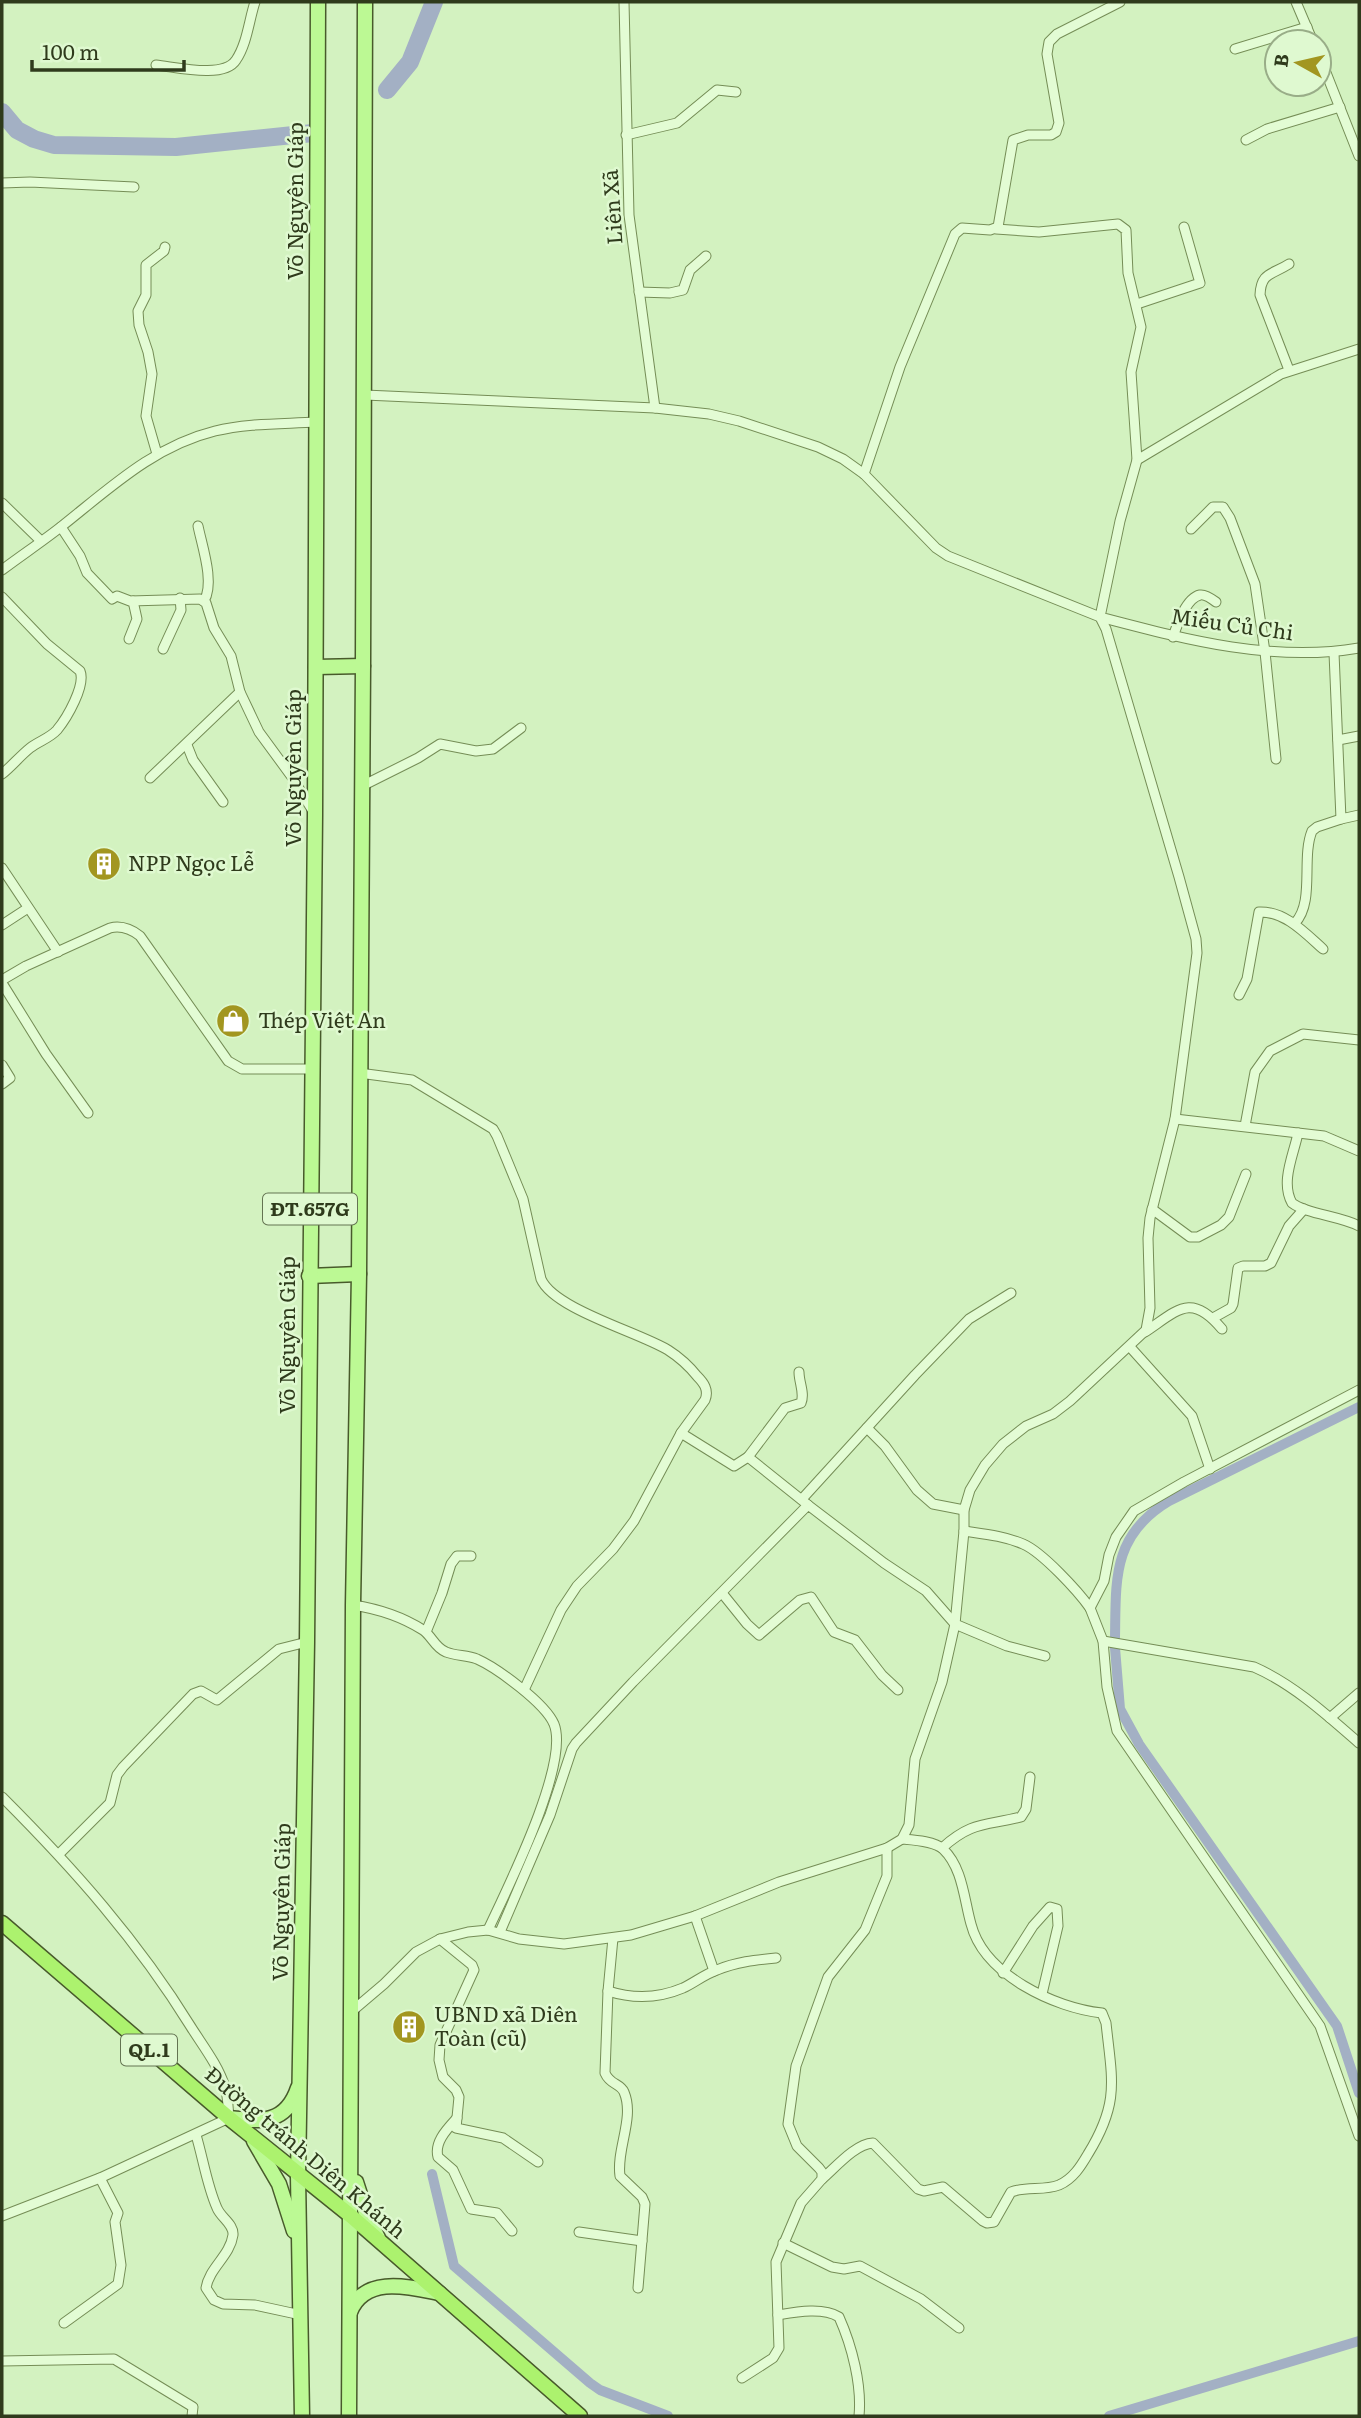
<svg xmlns="http://www.w3.org/2000/svg" width="1361" height="2418" viewBox="0 0 1361 2418" font-family="Literata,serif">
	<style>
		.lines { fill: none; stroke-linecap: round; stroke-linejoin: round }
		.canal { stroke: #a3b0c4; stroke-width: 10 }
		.river { stroke: #a3b0c4; stroke-width: 18 }
		.minor-casing { stroke: #758d56; stroke-width: 11 }
		.primary-casing { stroke: #485a2b; stroke-width: 17 }
		.trunk-casing { stroke: #485a2b; stroke-width: 17 }
		.minor { stroke: #e3fcd4; stroke-width: 9 }
		.primary { stroke: #bcf994; stroke-width: 14 }
		.trunk { stroke: #acf26e; stroke-width: 14 }
		.labels { text-anchor: middle; stroke-width: 5; stroke-linejoin: round; paint-order: stroke }
		.shield { fill: #dff9d0; stroke: #647452; stroke-width: 2 }
		.shield-label { font-size: 19px; font-weight: bold; fill: #2f3b1c }
		.street-label { font-size: 21px; fill: #2f3b1c; stroke: #dff9d0 }
		.poi-label { font-size: 21px; fill: #2f3b1c; stroke: #dff9d0; text-anchor: start }
	</style>
	<rect width="100%" height="100%" fill="#d3f2c0"/>
	<g class="lines">
		<g class="canal">
			<path d="M1115,1638C1116,1579 1112,1535 1169,1501L1359,1407"/>
			<polyline points="1115,1648 1120,1709 1139,1744 1337,2026 1359,2093"/>
			<polyline points="432,2174 454,2266 590,2383 600,2390 668,2416"/>
			<polyline points="1109,2416 1359,2341"/>
		</g>
		<g class="river">
			<polyline points="387,90 410,62 434,2"/>
			<polyline points="2,112 17,130 34,139 54,145 176,147 313,133"/>
		</g>
		<g class="minor-casing">
			<g id="minor">
				<polyline points="624,2 629,215 655,408"/>
				<polyline points="1296,2 1313,42"/>
				<polyline points="1235,49 1307,27"/>
				<polyline points="1319,55 1359,156"/>
				<path d="M156,65C176,67 224,79 236,60C247,44 249,20 255,2"/>
				<polyline points="626,135 677,123 717,90 736,92"/>
				<polyline points="1246,140 1267,129 1340,107"/>
				<polyline points="2,183 30,182 134,187"/>
				<path d="M996,229L1039,232L1118,224L1126,230L1128,273L1141,327L1131,372L1137,460L1120,521L1100,617C1184,639 1272,663 1359,648"/>
				<path d="M1289,264C1272,275 1261,272 1260,295L1289,370"/>
				<polyline points="639,292 670,293 683,290 690,270 706,256"/>
				<polyline points="1137,304 1200,283 1184,227"/>
				<polyline points="157,454 146,416 152,374 148,352 139,325 138,311 146,295 146,265 164,251 165,247"/>
				<polyline points="1137,460 1281,374 1359,349"/>
				<polyline points="864,474 900,367 955,234 962,228 990,230 998,227 1013,140 1028,135 1051,135 1056,132 1059,123 1047,54 1049,42 1057,34 1120,2"/>
				<polyline points="2,503 41,541"/>
				<path d="M198,526C202,546 215,583 204,601"/>
				<polyline points="61,527 80,556 87,573 112,599 117,596 130,601 200,599 206,603 214,628 231,656 240,692 259,732 292,777 314,813"/>
				<polyline points="1191,529 1213,507 1223,507 1230,518 1255,584 1265,652 1276,759"/>
				<path d="M2,570C22,555 43,541 62,526C110,488 154,446 215,431C247,423 283,424 316,422"/>
				<path d="M2,597L47,644L80,671C86,685 67,718 57,730C50,738 39,741 30,748C20,756 12,766 2,774"/>
				<path d="M1173,637C1177,625 1186,598 1200,595C1205,594 1212,599 1216,602"/>
				<polyline points="129,639 137,619 133,601"/>
				<polyline points="163,649 181,610 180,598"/>
				<polyline points="1334,653 1341,819 1359,815"/>
				<polyline points="1338,740 1359,736"/>
				<polyline points="187,745 193,760 223,802"/>
				<polyline points="150,778 240,692"/>
				<polyline points="362,786 418,758 440,744 476,751 493,749 521,728"/>
				<polyline points="2,868 58,952"/>
				<path d="M1295,923C1315,902 1301,858 1312,831L1317,827L1341,819"/>
				<polyline points="2,925 28,908"/>
				<path d="M2,980L26,966L110,928C122,925 131,929 140,936L228,1061L242,1069H311"/>
				<polyline points="2,983 46,1054 88,1113"/>
				<path d="M1239,995L1247,979L1259,912C1285,911 1305,933 1323,949"/>
				<polyline points="2,1065 10,1078 2,1084"/>
				<path d="M359,1073L412,1080L493,1129L497,1136L523,1199L541,1279C554,1309 638,1332 668,1350C679,1357 689,1366 697,1376C704,1383 709,1390 705,1400L681,1433"/>
				<polyline points="1175,1119 1324,1136 1359,1151"/>
				<polyline points="1245,1126 1255,1072 1270,1051 1303,1034 1359,1040"/>
				<path d="M1298,1133C1294,1154 1280,1182 1292,1203C1306,1214 1340,1216 1359,1226"/>
				<polyline points="1152,1209 1190,1237 1198,1237 1221,1225 1229,1217 1246,1174"/>
				<polyline points="1213,1318 1231,1308 1233,1304 1238,1268 1243,1266 1265,1266 1271,1263 1289,1226 1304,1209"/>
				<path d="M1145,1332C1178,1310 1191,1292 1222,1329"/>
				<polyline points="1130,1347 1192,1416 1210,1469"/>
				<polyline points="1359,1390 1184,1482 1134,1511 1116,1537 1109,1555 1104,1581 1090,1608 1103,1641 1107,1687 1117,1731 1320,2026 1359,2136"/>
				<polyline points="867,1428 885,1446 917,1490 933,1504 964,1510"/>
				<path d="M748,1457L785,1408L801,1403C805,1393 799,1383 799,1372"/>
				<polyline points="802,1499 915,1375 969,1319 1011,1293"/>
				<path d="M964,1531C984,1534 1004,1536 1023,1544C1042,1552 1078,1591 1090,1608"/>
				<polyline points="722,1593 747,1624 759,1635 800,1600 811,1597 834,1632 855,1640 882,1675 898,1690"/>
				<path d="M353,1605C379,1609 401,1616 423,1630C432,1636 435,1648 446,1652C456,1656 467,1655 477,1659C497,1668 545,1703 554,1724C570,1764 507,1889 488,1930"/>
				<polyline points="426,1632 442,1593 451,1564 457,1556 471,1556"/>
				<path d="M1103,1641L1254,1667C1293,1684 1327,1715 1359,1743"/>
				<polyline points="524,1690 561,1610 577,1586 613,1549 634,1521 681,1433 734,1466 748,1457 808,1505"/>
				<polyline points="1330,1718 1359,1693"/>
				<path d="M2,1797C73,1868 138,1941 191,2027C203,2046 218,2065 225,2087C228,2096 228,2108 229,2118L100,2178L2,2216"/>
				<path d="M942,1848C972,1821 985,1826 1021,1817L1026,1809L1030,1777"/>
				<polyline points="59,1854 110,1803 117,1775 123,1767 193,1694 201,1691 217,1700 279,1649 307,1642"/>
				<polyline points="695,1916 714,1971"/>
				<polyline points="500,1932 550,1815 572,1749 576,1743 633,1682 808,1505 884,1563 926,1591 955,1624 1007,1646 1045,1656"/>
				<path d="M613,1938L608,1991L605,2073C610,2085 620,2083 624,2092C635,2118 616,2149 620,2176L642,2197L645,2204L638,2288"/>
				<polyline points="440,1939 472,1965 474,1970 440,2045 439,2060 443,2077 456,2090 459,2097 456,2128 503,2138 538,2162"/>
				<polyline points="1003,1973 1033,1926 1050,1907 1057,1909 1058,1926 1042,1994"/>
				<path d="M608,1991C633,1999 657,1999 683,1988C694,1983 705,1974 717,1970C736,1962 755,1960 776,1958"/>
				<polyline points="351,2012 384,1984 416,1952 440,1939 468,1932 488,1930 519,1939 564,1944 631,1935 695,1916 779,1882 887,1848 902,1839 909,1825 915,1759 942,1682 955,1624 964,1531 964,1510 970,1490 985,1465 1003,1444 1026,1426 1053,1414 1070,1401 1146,1330 1150,1308 1148,1238 1150,1218 1175,1119 1197,953 1196,939 1179,877 1106,629 1100,617 948,556 936,548 864,474 843,459 818,447 739,421 709,414 655,408 365,395"/>
				<path d="M457,2118C447,2129 434,2142 438,2157L453,2170L471,2209L497,2213L512,2231"/>
				<path d="M196,2135C203,2158 207,2186 217,2208C221,2218 234,2224 233,2235C230,2256 209,2268 206,2288L214,2300L223,2304L255,2305L301,2315"/>
				<path d="M822,2179C836,2167 855,2144 873,2143L918,2189L924,2191L943,2187L983,2221L987,2223L994,2222L1011,2192C1026,2186 1044,2191 1059,2185C1073,2179 1081,2166 1088,2154C1120,2102 1112,2080 1106,2023L1102,2013C1055,2008 984,1975 971,1924C964,1900 963,1868 943,1849C934,1841 914,1840 902,1839"/>
				<polyline points="579,2232 642,2241"/>
				<polyline points="783,2243 832,2267 844,2269 860,2266 921,2299 959,2328"/>
				<path d="M778,2315C796,2312 823,2307 839,2317C852,2346 862,2385 859,2416"/>
				<polyline points="64,2323 118,2284 121,2265 115,2222 118,2213 100,2178"/>
				<polyline points="2,2361 114,2359 193,2407 192,2416"/>
				<polyline points="742,2378 773,2358 779,2348 776,2262 801,2203 822,2179 822,2172 819,2168 797,2146 788,2124 796,2066 828,1977 865,1930 887,1876 887,1848"/>
			</g>
		</g>
		<g class="primary-casing">
			<g id="primary">
				<polyline points="316,667 363,666"/>
				<polyline points="309,1276 359,1274"/>
				<path d="M229,2118C261,2122 286,2124 298,2088"/>
				<polyline points="254,2141 279,2184 294,2231"/>
				<polyline points="356,2182 367,2216 378,2238"/>
				<path d="M350,2312C365,2275 409,2287 439,2293"/>
				<polyline points="302,2416 298,2176 307,1642 315,815 318,2"/>
				<polyline points="349,2416 353,1605 359,1274 363,666 365,2"/>
			</g>
		</g>
		<g class="trunk-casing">
			<polyline id="trunk" points="2,1923 229,2118 351,2216 580,2416"/>
		</g>
		<use href="#minor" class="minor"/>
		<use href="#primary" class="primary"/>
		<use href="#trunk" class="trunk"/>
	</g>
	<defs>
		<g id="building-disc" transform="scale(1.75)"><circle r="9.5" fill="#a29620" stroke="#dff9d0"/><path d="M-4-6H4V6H1V3H-1V6H-4ZM-2.5-4.3h1.7v1.8h-1.7ZM.8-4.3h1.7v1.8H.8ZM-2.5-1h1.7V.8h-1.7ZM.8-1h1.7V.8H.8Z" fill="#fff"/></g>
		<g id="shop-disc" transform="scale(1.75)"><circle r="9.5" fill="#a29620" stroke="#dff9d0"/><path d="M-5-2.5h2.3a2.7 3.5 0 0 1 5.4 0H5L5.5 6h-11ZM-1.5-2.5h3a1.5 2.3 0 0 0-3 0Z" fill="#fff"/></g>
	</defs>
	<g fill-rule="evenodd">
		<use href="#building-disc" x="104" y="864"/>
		<use href="#shop-disc" x="233" y="1021"/>
		<use href="#building-disc" x="409" y="2027"/>
	</g>
	<g class="labels">
		<g class="shield">
			<rect x="263" y="1193.5" width="94" height="31" rx="5"/>
			<rect x="121" y="2034.5" width="56" height="31" rx="5"/>
		</g>
		<g class="shield-label">
			<text x="310" y="1216">ĐT.657G</text>
			<text x="149" y="2057">QL.1</text>
		</g>
		<g class="street-label">
			<text transform="translate(296 201) rotate(-90)" y="7">Võ Nguyên Giáp</text>
			<text transform="translate(613 207) rotate(-94)" y="7">Liên Xã</text>
			<text transform="translate(1232 625) rotate(8)" y="7">Miếu Củ Chi</text>
			<text transform="translate(294 768) rotate(-90)" y="7">Võ Nguyên Giáp</text>
			<text transform="translate(288 1335) rotate(-90)" y="7">Võ Nguyên Giáp</text>
			<text transform="translate(282 1902) rotate(-89)" y="7">Võ Nguyên Giáp</text>
			<text transform="translate(305 2153) rotate(40)" y="7">Đường tránh Diên Khánh</text>
		</g>
		<g class="poi-label">
			<text x="128" y="871">NPP Ngọc Lễ</text>
			<text x="258" y="1028">Thép Việt An</text>
			<text x="434" y="2022">UBND xã Diên<tspan x="434" dy="24">Toàn (cũ)</tspan></text>
		</g>
	</g>
	<rect width="1361" height="2418" fill="none" stroke="#2f3b1c" stroke-width="7"/>
	<g transform="translate(1298 63) rotate(278)"><circle r="33" fill="#dff9d0" stroke="#99ad88" stroke-width="2"/>
	<path d="M0-5L12 26L0 18L-12 26Z" fill="#a29620"/>
	<text y="-10" font-size="19" font-weight="bold" text-anchor="middle" fill="#2f3b1c">B</text>
	</g>
	<path d="M32 60v10h152v-10" fill="none" stroke="#2f3b1c" stroke-width="3.5"/>
	<text x="42" y="60" font-size="21" fill="#2f3b1c" stroke="#dff9d0" stroke-width="5" paint-order="stroke">100 m</text>
</svg>
